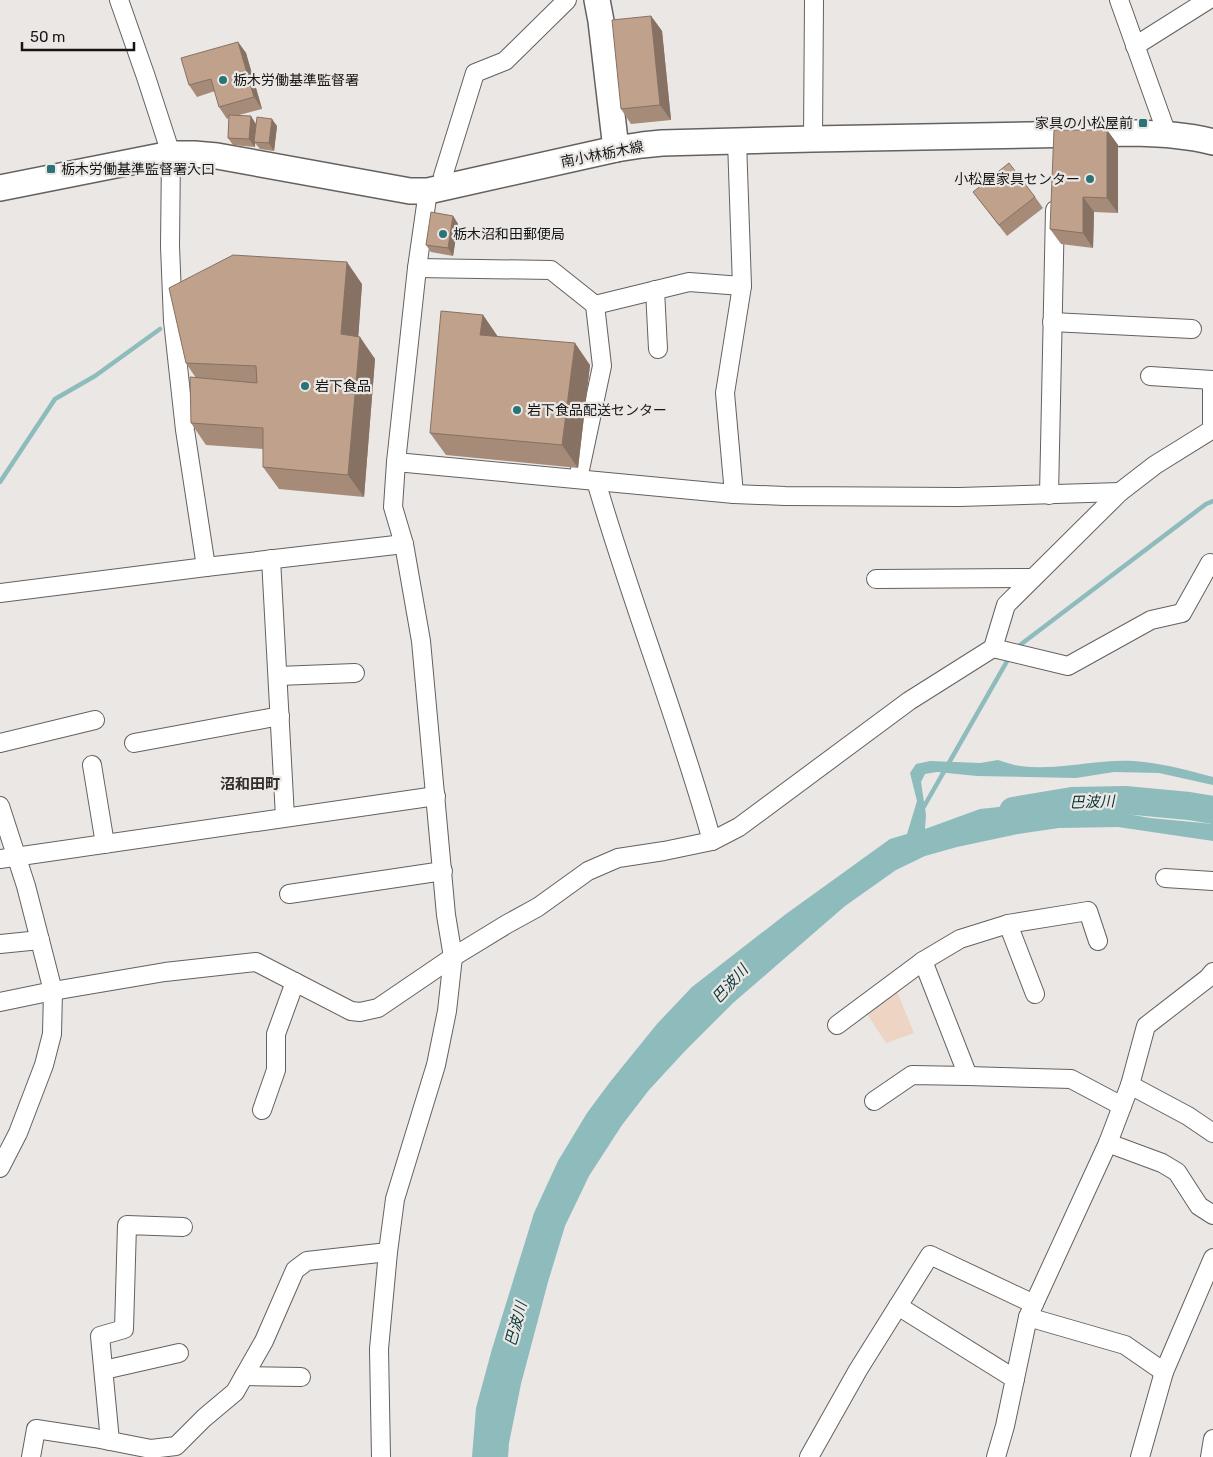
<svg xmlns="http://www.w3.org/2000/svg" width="1213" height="1457" viewBox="0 0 1213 1457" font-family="Rubik,'Noto Sans JP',sans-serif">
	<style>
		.green { fill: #edd4c3 }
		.water { fill: #8ebbbc }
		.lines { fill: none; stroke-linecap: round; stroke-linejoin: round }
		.stream { stroke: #8ebbbc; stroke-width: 4.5 }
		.river { stroke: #8ebbbc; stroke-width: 28 }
		.street-casing { stroke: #64615f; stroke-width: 20 }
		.secondary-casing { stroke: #64615f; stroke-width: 28 }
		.street { stroke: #fff; stroke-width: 18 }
		.secondary { stroke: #fff; stroke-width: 25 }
		.wall { fill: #a58b78 }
		.shaded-wall { fill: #867162 }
		.building { fill: #c0a28c; stroke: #867162 }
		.poi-dot { fill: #2a7478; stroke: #eae7e5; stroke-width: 2 }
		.labels { text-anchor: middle; stroke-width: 4.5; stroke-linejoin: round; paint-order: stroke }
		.poi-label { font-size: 14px; fill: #171615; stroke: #eae7e5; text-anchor: start }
		.street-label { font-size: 14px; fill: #171615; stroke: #eae7e5 }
		.neighbourhood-label { font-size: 15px; font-weight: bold; fill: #312e2c; stroke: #eae7e5 }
		.water-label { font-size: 15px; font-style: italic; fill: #073537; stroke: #eae7e5 }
	</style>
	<rect width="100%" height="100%" fill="#eae7e5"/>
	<polygon class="green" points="895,987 914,1033 886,1043 866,1012"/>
	<path class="water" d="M998,760C1005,762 1012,765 1020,766C1058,771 1096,759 1134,761C1161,763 1187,770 1213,777V785L1159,773L1114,772L1076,778L977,776L937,772L925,774L921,782L926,815L925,829L980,809L1028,804L1082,806L1150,818L1213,824V841L1118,827L1059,828L1018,834L957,847L925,856L896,870L845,906L733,1003L685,1051L649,1090L622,1125L589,1176L565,1226L548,1282L521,1384L509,1443L508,1457H472L476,1408L492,1349L534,1213L558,1161L587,1113L610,1082L657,1024L692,987L786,914L890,839L907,834L917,801L910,773L916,764L930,761L980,763Z"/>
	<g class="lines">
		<g class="stream">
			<polyline points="0,482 55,399 95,376 160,329"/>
			<polyline points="1016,648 1206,504 1213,501"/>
			<polyline points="922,810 1010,656"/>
		</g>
		<polyline class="river" points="1013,811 1072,801 1125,800 1189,806 1213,810"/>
		<g class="street-casing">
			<g id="street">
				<polyline points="119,0 146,77 171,154 170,246 173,321 185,430 206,567"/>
				<polyline points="1119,0 1167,134"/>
				<polyline points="1135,46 1208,0"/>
				<polyline points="813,139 814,0"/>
				<polyline points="446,187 443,176 475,73 505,61 567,0"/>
				<polyline points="417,268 551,270 595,305 602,366 578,479"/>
				<polyline points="655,290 658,349"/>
				<polyline points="595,305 689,282 742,286"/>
				<polyline points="1052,322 1192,329"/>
				<polyline points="1150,376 1212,380 1212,430"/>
				<polyline points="396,462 734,494 785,496 959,497 1120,492"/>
				<path d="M596,481C631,602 678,719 712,841"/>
				<polyline points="734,494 725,393 742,286 737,141"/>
				<polyline points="1049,495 1055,210"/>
				<polyline points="271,559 285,817"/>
				<polyline points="876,579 1033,578"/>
				<polyline points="0,593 206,567 404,544"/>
				<polyline points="993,648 1068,666 1151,620 1182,613 1210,563"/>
				<polyline points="278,676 355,673"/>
				<polyline points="0,743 95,720"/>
				<polyline points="134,743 280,716"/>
				<polyline points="92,765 105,844"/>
				<polyline points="0,806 26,886 53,991 52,1034 44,1065 18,1133 0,1168"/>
				<polyline points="0,859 436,796"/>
				<polyline points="1165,878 1213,881"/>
				<polyline points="289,894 443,871"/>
				<polyline points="1008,924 1035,994"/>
				<polyline points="0,944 40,940"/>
				<polyline points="923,961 968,1076"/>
				<polyline points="0,1002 53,991 165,972 256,962 351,1011 360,1012 378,1008 453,957 507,924 538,907 588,871 618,858 664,851 712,841 739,827 909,701 993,648 1006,605 1120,492 1155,465 1213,429"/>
				<polyline points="837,1025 923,961 960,939 1008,924 1088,911 1098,941"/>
				<polyline points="1130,1085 1188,1116 1213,1133"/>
				<polyline points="874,1101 912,1075 968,1076 1071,1079 1122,1106"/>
				<polyline points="262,1110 276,1070 276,1034 295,982"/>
				<polyline points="1108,1143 1162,1163 1177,1172 1199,1206 1213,1215"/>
				<polyline points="898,1306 1015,1379"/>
				<polyline points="1028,1317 1125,1345 1164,1372"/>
				<polyline points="104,1370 179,1353"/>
				<polyline points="244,1376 301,1377"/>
				<polyline points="110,1441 100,1336 124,1329 127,1225 183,1227"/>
				<polyline points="31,1457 36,1429 95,1438 151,1449 176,1446 204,1418 235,1392 264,1341 295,1270 307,1261 388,1252"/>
				<polyline points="381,1457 379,1349 388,1252 395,1199 436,1065 447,1011 453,957 446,915 421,641 404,544 393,507 396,462 417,268 428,191"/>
				<polyline points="809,1457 858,1370 930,1255 1034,1304"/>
				<polyline points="996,1457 1005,1426 1028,1317 1108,1143 1130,1085 1146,1026 1208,978 1213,972"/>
				<polyline points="1140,1457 1164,1372 1213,1258"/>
				<polyline points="1210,1457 1213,1439"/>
			</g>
		</g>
		<g class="secondary-casing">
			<g id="secondary">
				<polyline points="597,0 601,21 616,149"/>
				<path d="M0,188L171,154H194L217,156L410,191H428L616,149L642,145L662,143L813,139L1135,133C1161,134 1187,135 1213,142"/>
			</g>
		</g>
		<use href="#street" class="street"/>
		<use href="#secondary" class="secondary"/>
	</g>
	<g class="wall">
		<polygon points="651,16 662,31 671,120 631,124 621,109"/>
		<polygon points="238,42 246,53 262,109 239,115 256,124 277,126 274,151 260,149 255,143 255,147 233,145 228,138 229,118 227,119 219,107 215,91 197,97 189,85"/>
		<polygon points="1107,130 1118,145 1118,213 1094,212 1093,248 1061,244 1050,229"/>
		<polygon points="973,192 1035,197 1043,208 1007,236"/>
		<polygon points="453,216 458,224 453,256 431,252 426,245"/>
		<polygon points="362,284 358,336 375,359 364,497 279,489 263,467 263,449 206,445 191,423 196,378 186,363"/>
		<polygon points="483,315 498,337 590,365 578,468 446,455 430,433"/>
	</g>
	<g class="shaded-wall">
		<polygon points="651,16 662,31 671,120 660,105"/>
		<polygon points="238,42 246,53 262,109 254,97"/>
		<polygon points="251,116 256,124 255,147 249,139"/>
		<polygon points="272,119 277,126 274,151 269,143"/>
		<polygon points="1107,130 1118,145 1118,213 1107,198"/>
		<polygon points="1083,197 1094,212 1093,248 1083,233"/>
		<polygon points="453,216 458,224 453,256 448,248"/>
		<polygon points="347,262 362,284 357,356 341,334"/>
		<polygon points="483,315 498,337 480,335"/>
		<polygon points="360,337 375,359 364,497 348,475"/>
		<polygon points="575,343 590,365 578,468 562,445"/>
	</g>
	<g class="building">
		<polygon points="651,16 660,105 621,109 612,20"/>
		<polygon points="238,42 254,97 219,107 211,79 189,85 181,58"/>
		<polygon points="229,115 251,116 249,139 228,138"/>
		<polygon points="257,117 272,119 269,143 254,142"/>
		<polygon points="1054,130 1107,130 1107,198 1083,197 1083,233 1050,229"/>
		<polygon points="1009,163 1035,197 999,225 973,192"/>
		<polygon points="431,212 453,216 448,248 426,245"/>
		<polygon points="233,255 347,262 341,334 360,337 348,475 263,467 263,428 191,423 190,377 257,383 256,366 186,363 169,288"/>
		<polygon points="441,311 483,315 480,335 575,343 562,445 430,433"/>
	</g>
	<g class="poi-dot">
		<circle cx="223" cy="80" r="5"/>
		<rect x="1138" y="118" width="10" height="10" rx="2.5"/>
		<rect x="46" y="164" width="10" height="10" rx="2.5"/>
		<circle cx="1090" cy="179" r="5"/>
		<circle cx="443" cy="234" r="5"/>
		<circle cx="305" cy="386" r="5"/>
		<circle cx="517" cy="410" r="5"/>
	</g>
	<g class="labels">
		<g class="poi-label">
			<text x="233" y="85">栃木労働基準監督署</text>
			<text x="1133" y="128" text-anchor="end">家具の小松屋前</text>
			<text x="61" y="174">栃木労働基準監督署入口</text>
			<text x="1080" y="184" text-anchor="end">小松屋家具センター</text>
			<text x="453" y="239">栃木沼和田郵便局</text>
			<text x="315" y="391">岩下食品</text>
			<text x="527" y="415">岩下食品配送センター</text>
		</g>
		<g class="street-label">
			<text transform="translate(602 154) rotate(-11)" y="5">南小林栃木線</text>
		</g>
		<g class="neighbourhood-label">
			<text x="250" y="789">沼和田町</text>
		</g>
		<g class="water-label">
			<text transform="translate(1092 802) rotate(-2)" y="5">巴波川</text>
			<text transform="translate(730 984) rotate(-48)" y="5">巴波川</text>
			<text transform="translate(516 1324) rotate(-75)" y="5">巴波川</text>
		</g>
	</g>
	<path d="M22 42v8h112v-8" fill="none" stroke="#171615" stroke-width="2.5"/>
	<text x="30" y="42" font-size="15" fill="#171615" stroke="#eae7e5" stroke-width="4" paint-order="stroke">50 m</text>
</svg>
